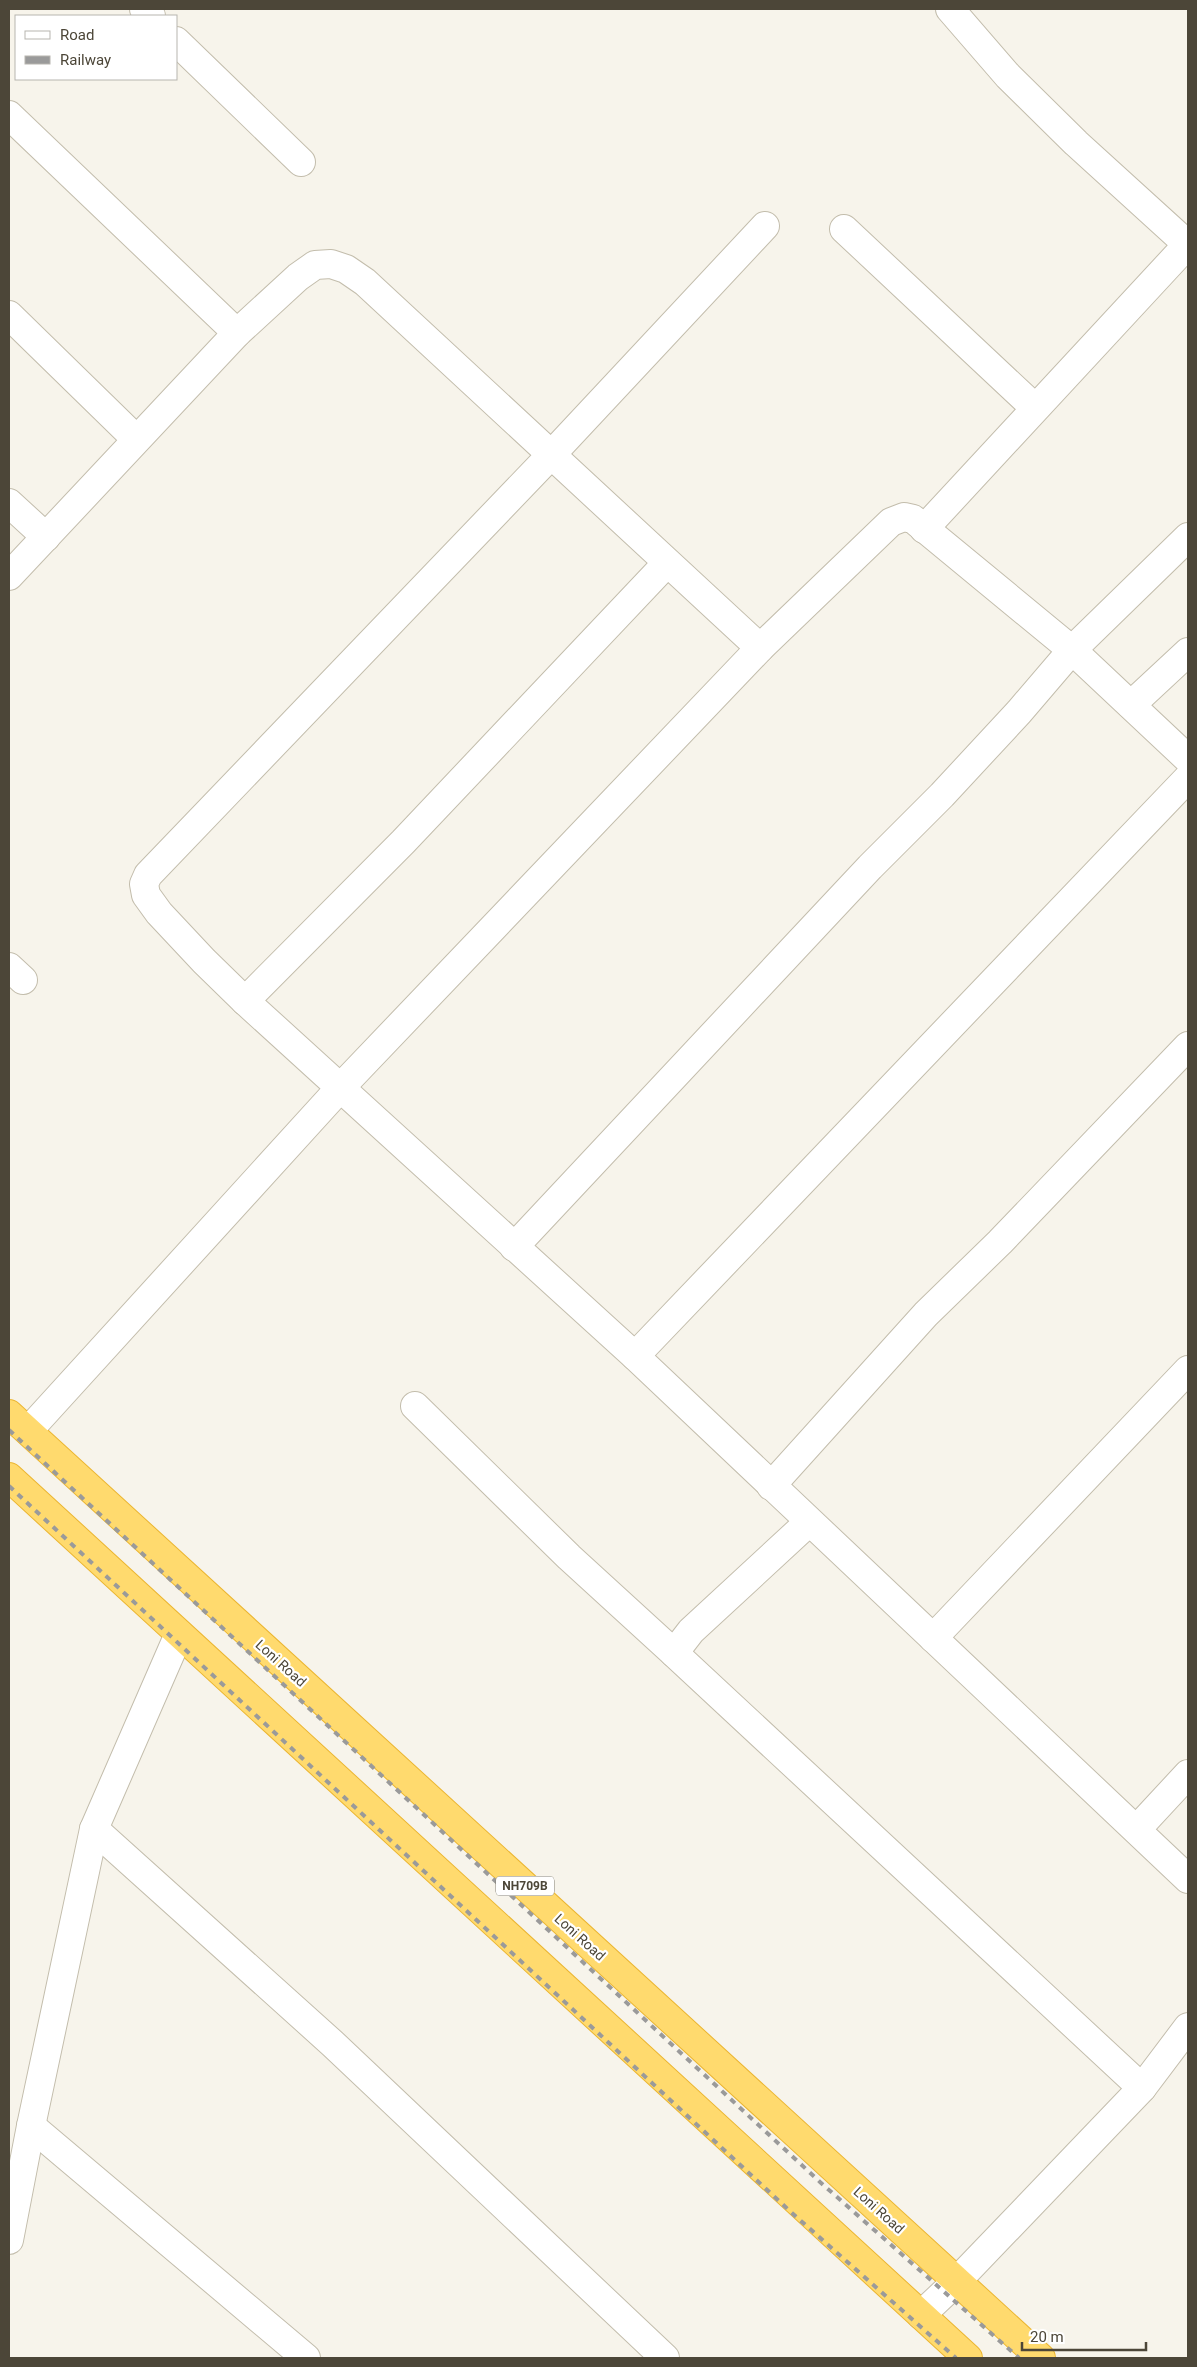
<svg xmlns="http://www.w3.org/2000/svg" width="1197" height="2367" viewBox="0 0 1197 2367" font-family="Roboto,sans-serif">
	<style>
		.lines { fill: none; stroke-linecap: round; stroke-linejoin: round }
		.street-casing { stroke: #c3bdac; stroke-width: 30 }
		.highway-casing { stroke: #ebb531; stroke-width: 30 }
		.street { stroke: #fff; stroke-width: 28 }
		.highway { stroke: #ffda6e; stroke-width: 28 }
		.rail { stroke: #9a9a9a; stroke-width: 4; stroke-dasharray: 6 6; stroke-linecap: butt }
		.labels { text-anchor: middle; stroke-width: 4.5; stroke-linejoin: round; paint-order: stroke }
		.shield { fill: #fff; stroke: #827e74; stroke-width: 1 }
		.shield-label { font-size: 12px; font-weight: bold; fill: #4c4638 }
		.street-label { font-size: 14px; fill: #4c4638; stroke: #fff }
	</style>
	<rect width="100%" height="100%" fill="#f7f4eb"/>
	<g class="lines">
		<g class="street-casing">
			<g id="street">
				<polyline points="144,9 151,16"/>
				<polyline points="950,9 1008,76 1076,143 1187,244"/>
				<polyline points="176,41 301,162"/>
				<polyline points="9,115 237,333"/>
				<polyline points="765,226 551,455 148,875 144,884 146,895 159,913 204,961 245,1001 635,1356 1188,1879"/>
				<polyline points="844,229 1035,408"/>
				<polyline points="9,315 136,439"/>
				<polyline points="9,503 46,537"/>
				<polyline points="924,529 1188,244"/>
				<polyline points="9,576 237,333 298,277 315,265 331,264 346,269 365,282 760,648"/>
				<polyline points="1131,705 1188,652"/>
				<polyline points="9,967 23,980"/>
				<polyline points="245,1001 403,842 667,563"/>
				<polyline points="514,1247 870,867 942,795 1019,712 1072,650 1188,537"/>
				<polyline points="635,1356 1188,778"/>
				<polyline points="415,1406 569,1557 674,1653"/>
				<polyline points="28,1431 341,1087 760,648 891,522 904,517 913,519 1072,650 1188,759"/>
				<polyline points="771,1486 926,1314 1000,1242 1188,1046"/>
				<polyline points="809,1522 691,1631 674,1653 1142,2088"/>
				<polyline points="933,1638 1188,1370"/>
				<polyline points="94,1829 333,2044 665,2358"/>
				<polyline points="1137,1829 1188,1774"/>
				<polyline points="31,2126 306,2358"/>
				<polyline points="9,2240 31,2126 94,1829 179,1634"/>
				<polyline points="921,2315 957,2281 1142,2088 1188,2027"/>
			</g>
		</g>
		<g class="highway-casing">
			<g id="highway">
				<polyline points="9,1414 1041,2358"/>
				<polyline points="9,1477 968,2358"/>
			</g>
		</g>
		<use href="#street" class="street"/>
		<use href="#highway" class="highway"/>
		<g class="rail">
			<polyline points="9,1430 820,2182 1019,2358"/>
			<polyline points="9,1486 792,2213 956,2358"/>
		</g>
	</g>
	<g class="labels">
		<rect class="shield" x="496" y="1876.5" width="58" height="19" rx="4"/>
		<g class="shield-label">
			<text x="525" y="1890">NH709B</text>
		</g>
		<g class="street-label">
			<text transform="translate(281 1663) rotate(42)" y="5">Loni Road</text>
			<text transform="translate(580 1937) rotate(42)" y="5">Loni Road</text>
			<text transform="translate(879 2210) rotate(42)" y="5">Loni Road</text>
		</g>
	</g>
	<rect width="1197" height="2367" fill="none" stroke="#4c4638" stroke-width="20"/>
	<rect x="15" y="15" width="162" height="65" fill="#ffffff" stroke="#b7b5af"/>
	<rect x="25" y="31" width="25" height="8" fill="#ffffff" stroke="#b7b5af"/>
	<text x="60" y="40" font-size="15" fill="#4c4638">Road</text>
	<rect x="25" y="56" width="25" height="8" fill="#9a9a9a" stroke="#b7b5af"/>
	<text x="60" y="65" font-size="15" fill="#4c4638">Railway</text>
	<path d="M1022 2342v8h124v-8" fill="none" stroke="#4c4638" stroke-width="2.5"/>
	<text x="1030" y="2342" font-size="15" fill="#4c4638" stroke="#ffffff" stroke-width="4" paint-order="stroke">20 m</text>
</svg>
